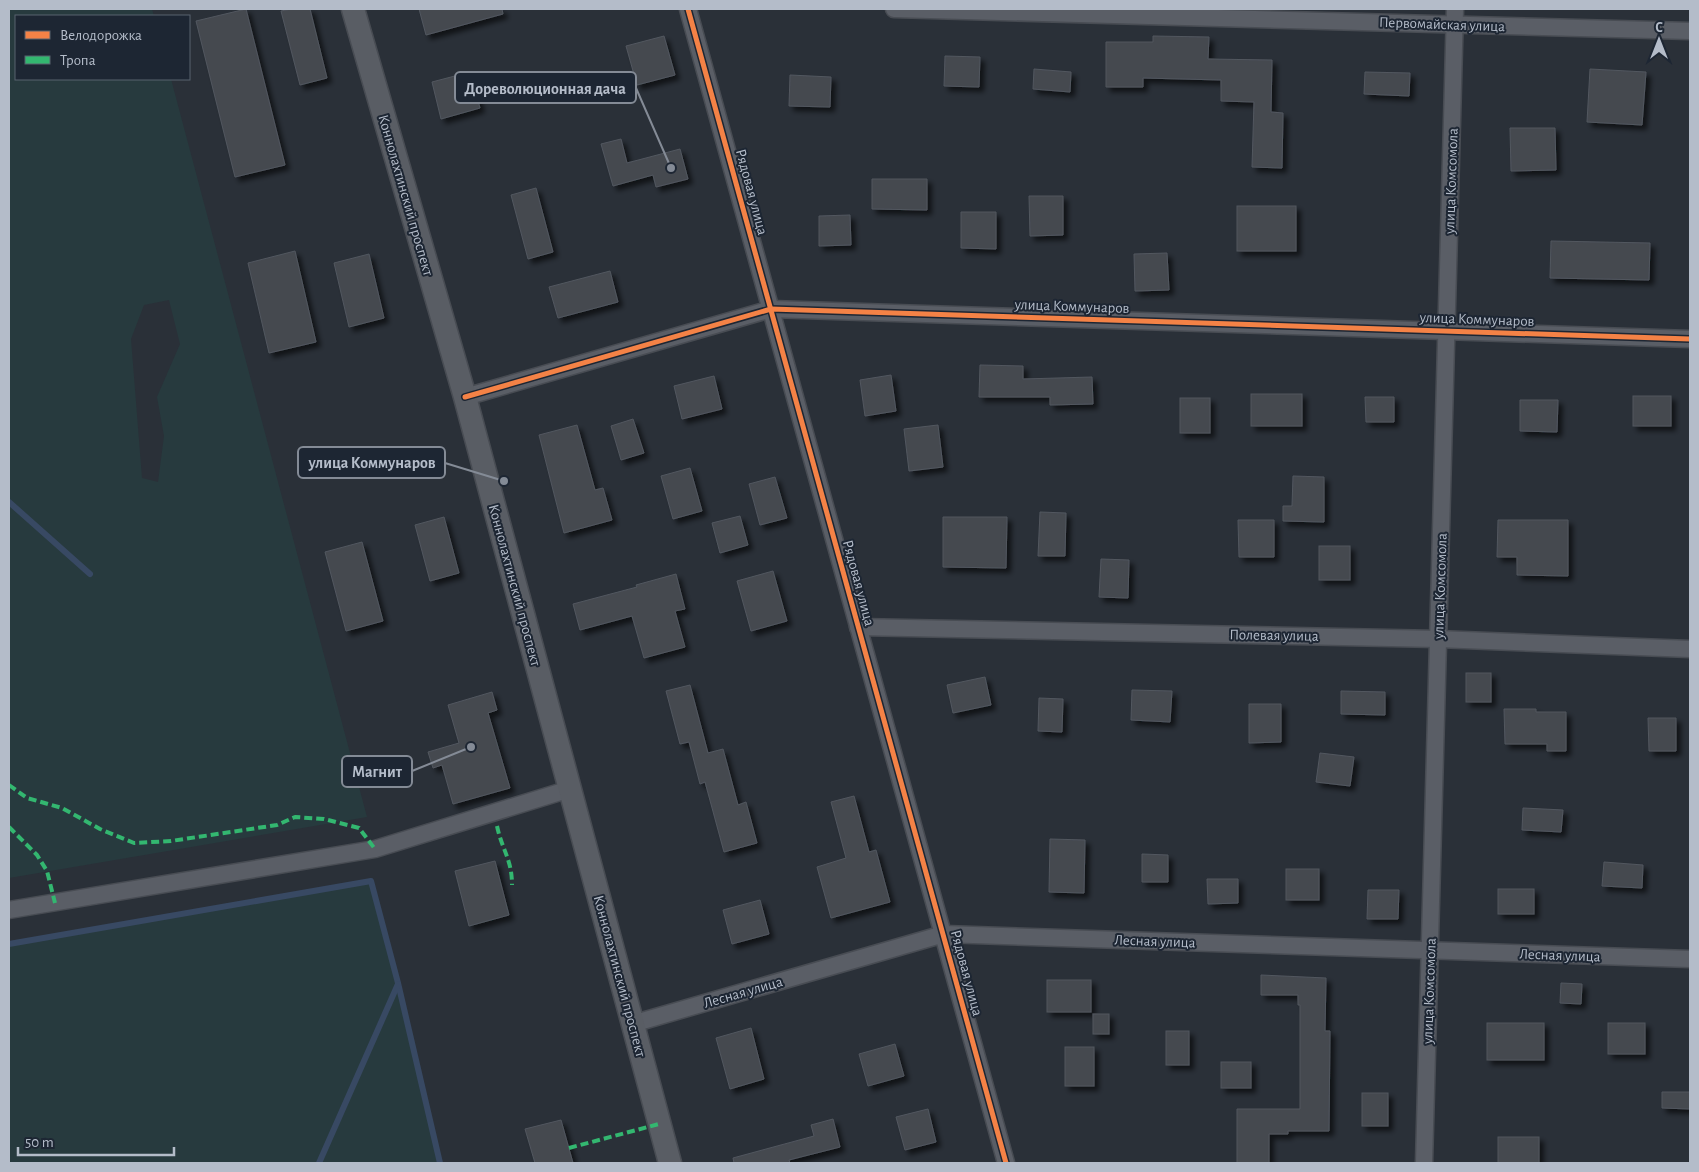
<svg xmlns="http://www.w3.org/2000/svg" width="1699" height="1172" viewBox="0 0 1699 1172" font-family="'Alegreya Sans',sans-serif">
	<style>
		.green { fill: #273a3e; fill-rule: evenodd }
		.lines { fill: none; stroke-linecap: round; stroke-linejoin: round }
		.stream { stroke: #384963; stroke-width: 6 }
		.building { fill: #444950; stroke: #52575f; filter: url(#shadow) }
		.street-casing { stroke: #484c53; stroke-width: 19 }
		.secondary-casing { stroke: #484c53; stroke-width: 25 }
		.street { stroke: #5a5e66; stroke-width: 16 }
		.secondary { stroke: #595d64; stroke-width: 22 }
		.quiet { stroke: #33b770; stroke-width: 4; stroke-dasharray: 8 4; stroke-linecap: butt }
		.cycleway-casing { stroke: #1d2633; stroke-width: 8 }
		.cycleway { stroke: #f48246; stroke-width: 5 }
		.labels { text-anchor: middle; stroke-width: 4; stroke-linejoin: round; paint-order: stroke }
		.street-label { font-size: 15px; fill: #b4bcc9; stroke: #1d2633 }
		.leader { fill: none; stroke: #848b96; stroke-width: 2 }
		.callout-dot { fill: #848b96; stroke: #1d2633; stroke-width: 2 }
		.callout { fill: #1d2633; stroke: #848b96; stroke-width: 2 }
		.callout-label { font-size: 16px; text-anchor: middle; font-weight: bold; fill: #b4bcc9 }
	</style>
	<defs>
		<filter id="shadow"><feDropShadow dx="4.5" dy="4.5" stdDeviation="2.5" flood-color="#0009"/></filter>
	</defs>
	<rect width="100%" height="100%" fill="#2a3038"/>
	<g class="green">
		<path d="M9,9H152L154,16H16V79H171L367,817L9,878ZM169,300L180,344L157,397L164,436L158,482L142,478L131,339L144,305Z"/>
		<polygon points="371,881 398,983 440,1163 9,1163 9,944"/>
	</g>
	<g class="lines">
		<g class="stream">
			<polyline points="9,502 90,574"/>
			<polyline points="9,944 371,881 398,983 440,1163"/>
			<polyline points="319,1163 398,984"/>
		</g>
	</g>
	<g class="building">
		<polygon points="246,9 285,165 235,177 196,21"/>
		<polygon points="291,9 310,9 327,78 300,85 281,11"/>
		<polygon points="419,9 502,9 503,14 426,35"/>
		<polygon points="664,36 675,75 637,85 626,46"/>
		<polygon points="1153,36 1209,37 1208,59 1272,60 1271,112 1283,113 1282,168 1252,167 1254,102 1221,101 1221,80 1143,78 1143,87 1106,87 1106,42 1153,42"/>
		<polygon points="945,56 980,57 979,87 944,86"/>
		<polygon points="1034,69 1071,72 1070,92 1033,89"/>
		<polygon points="1590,69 1646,72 1642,125 1587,122"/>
		<polygon points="470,72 480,108 441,119 432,82"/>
		<polygon points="1365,72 1410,73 1409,96 1364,94"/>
		<polygon points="790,75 831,77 830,107 789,106"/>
		<polygon points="1510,128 1555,128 1556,170 1511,171"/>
		<polygon points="621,139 627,163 680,149 688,179 656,187 653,175 613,186 601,144"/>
		<polygon points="872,179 927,179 927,210 872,209"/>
		<polygon points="536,188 553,252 528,259 511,195"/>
		<polygon points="1029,196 1063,196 1063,235 1030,236"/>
		<rect x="1237" y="206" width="59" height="45"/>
		<polygon points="961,212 996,212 996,249 961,248"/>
		<polygon points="850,215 851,245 819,246 819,216"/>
		<polygon points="1551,241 1650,243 1649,280 1550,278"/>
		<polygon points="295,251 316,342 269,353 248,263"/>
		<polygon points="1167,253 1169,290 1135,291 1134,254"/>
		<polygon points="369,254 384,318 349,327 334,263"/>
		<polygon points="610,271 618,302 558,318 549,287"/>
		<polygon points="980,365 1023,366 1023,379 1092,377 1093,404 1050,405 1050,397 979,397"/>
		<polygon points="891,375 896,411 865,416 860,380"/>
		<polygon points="714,376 722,409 682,419 674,386"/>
		<rect x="1251" y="394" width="51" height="32"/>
		<rect x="1633" y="396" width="38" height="30"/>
		<polygon points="1365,397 1394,397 1394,422 1366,422"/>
		<rect x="1180" y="398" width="30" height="35"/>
		<polygon points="1520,400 1558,400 1557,432 1520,431"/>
		<polygon points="633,419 644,453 621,460 611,426"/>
		<polygon points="577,425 595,490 603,488 612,520 564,533 539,435"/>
		<polygon points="938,425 943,467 909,471 904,429"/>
		<polygon points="690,468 702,511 673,519 661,476"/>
		<polygon points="1293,476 1324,477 1324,522 1283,521 1283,506 1292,506"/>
		<polygon points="775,477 787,518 760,525 749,484"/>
		<polygon points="1040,512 1066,513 1065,556 1038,556"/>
		<polygon points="740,516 748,545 720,553 712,523"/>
		<polygon points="444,517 459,573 430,581 415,525"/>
		<polygon points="943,517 1007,517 1006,568 943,567"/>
		<polygon points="1238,520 1274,520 1274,557 1239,557"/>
		<polygon points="1498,520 1568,520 1568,576 1517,575 1517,557 1497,557"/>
		<polygon points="362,542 383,621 346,631 325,552"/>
		<rect x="1319" y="546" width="31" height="34"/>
		<polygon points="1101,559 1129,560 1128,598 1099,597"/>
		<polygon points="773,571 787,621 751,631 737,581"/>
		<polygon points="676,574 685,609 675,611 685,647 644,658 632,616 580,630 573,604 637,587 636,585"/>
		<rect x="1466" y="673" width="25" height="29"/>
		<polygon points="985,677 991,705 953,713 947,685"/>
		<polygon points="690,685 708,753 723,749 738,805 746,802 757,843 724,852 705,782 700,784 689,742 680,744 666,691"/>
		<polygon points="1132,690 1172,691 1170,722 1131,720"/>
		<polygon points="1341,691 1385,692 1385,715 1341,714"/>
		<polygon points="492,692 497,710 488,713 510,788 453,804 442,765 433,768 428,752 459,743 448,705"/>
		<polygon points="1039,698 1063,699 1062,732 1038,731"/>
		<polygon points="1249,704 1281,704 1281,742 1249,743"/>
		<polygon points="1504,709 1536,709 1536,712 1566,712 1566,751 1547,751 1547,744 1505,744"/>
		<polygon points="1648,718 1676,718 1676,751 1649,751"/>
		<polygon points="1320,753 1354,757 1350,786 1316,782"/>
		<polygon points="854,796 869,852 876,850 890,902 831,918 817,867 846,858 831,802"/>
		<polygon points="1523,808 1563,810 1561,832 1522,830"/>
		<polygon points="1050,839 1085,840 1084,893 1049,892"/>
		<polygon points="1142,854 1168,855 1168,882 1142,882"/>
		<polygon points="495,861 509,915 469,926 455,871"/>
		<polygon points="1604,862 1643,865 1642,888 1602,886"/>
		<rect x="1286" y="869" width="33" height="31"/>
		<polygon points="1207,879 1238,879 1238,903 1208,904"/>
		<rect x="1498" y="889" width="36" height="25"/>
		<polygon points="1368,890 1399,890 1398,919 1367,919"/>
		<polygon points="760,900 769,934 732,944 723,910"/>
		<polygon points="1261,975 1326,978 1325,1031 1330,1031 1329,1131 1288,1131 1288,1134 1269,1134 1269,1163 1237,1163 1237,1109 1300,1109 1300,1005 1298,1005 1298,995 1261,995"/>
		<rect x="1047" y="980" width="44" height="32"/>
		<polygon points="1561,983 1582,984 1581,1004 1560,1003"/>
		<rect x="1093" y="1014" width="16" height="20"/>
		<rect x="1487" y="1023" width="57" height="37"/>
		<rect x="1608" y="1023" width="37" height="31"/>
		<polygon points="751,1028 764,1079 730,1089 716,1038"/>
		<rect x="1166" y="1031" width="23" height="34"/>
		<polygon points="895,1044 904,1076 868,1086 859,1054"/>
		<rect x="1065" y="1047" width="29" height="39"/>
		<rect x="1221" y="1062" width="30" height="26"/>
		<polygon points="1662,1092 1690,1092 1690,1109 1662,1108"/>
		<rect x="1362" y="1093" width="26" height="33"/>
		<polygon points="928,1109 936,1142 905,1150 896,1117"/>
		<polygon points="833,1119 840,1147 789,1160 790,1163 734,1163 733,1158 814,1136 811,1125"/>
		<polygon points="561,1120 573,1163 535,1163 525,1129"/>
		<rect x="1498" y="1137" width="41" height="26"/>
	</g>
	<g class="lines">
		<g class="street-casing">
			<g id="street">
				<polyline points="688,9 1006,1163"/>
				<polyline points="894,9 1690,31"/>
				<polyline points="465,397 771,309 1690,339"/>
				<polyline points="858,627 1438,639 1690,649"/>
				<polyline points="9,910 375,849 570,789"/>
				<polyline points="632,1024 944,934 1690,959"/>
				<polyline points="1424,1163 1455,9"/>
			</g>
		</g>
		<g class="secondary-casing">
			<polyline id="secondary" points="353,9 465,397 670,1163"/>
		</g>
		<use href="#street" class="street"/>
		<use href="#secondary" class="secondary"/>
		<g class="quiet">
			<polyline points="9,785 27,798 62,808 100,829 134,843 171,841 277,825 295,817 324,819 359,828 375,849"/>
			<path d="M497,826C502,850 512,859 512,885"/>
			<polyline points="9,827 37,855 47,871 55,903"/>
			<polyline points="569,1148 659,1124"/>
		</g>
		<g class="cycleway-casing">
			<g id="cycleway">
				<polyline points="688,9 1006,1163"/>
				<polyline points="465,397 771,309 1690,339"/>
			</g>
		</g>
		<use href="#cycleway" class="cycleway"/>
	</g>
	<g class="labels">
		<g class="street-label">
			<text transform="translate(1442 24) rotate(2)" y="5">Первомайская улица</text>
			<text transform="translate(1451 181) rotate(-88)" y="5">улица Комсомола</text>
			<text transform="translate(752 192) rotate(75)" y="5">Рядовая улица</text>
			<text transform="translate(406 195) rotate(74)" y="5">Коннолахтинский проспект</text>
			<text transform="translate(1072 306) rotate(2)" y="5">улица Коммунаров</text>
			<text transform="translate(1477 319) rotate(2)" y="5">улица Коммунаров</text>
			<text transform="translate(859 583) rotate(75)" y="5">Рядовая улица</text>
			<text transform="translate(515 585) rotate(75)" y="5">Коннолахтинский проспект</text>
			<text transform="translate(1440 586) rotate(-88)" y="5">улица Комсомола</text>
			<text transform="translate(1274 635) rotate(1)" y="5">Полевая улица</text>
			<text transform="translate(1155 941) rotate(2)" y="5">Лесная улица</text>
			<text transform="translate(1560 955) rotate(2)" y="5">Лесная улица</text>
			<text transform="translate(967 973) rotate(75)" y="5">Рядовая улица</text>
			<text transform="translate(620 976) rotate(75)" y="5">Коннолахтинский проспект</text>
			<text transform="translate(1429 991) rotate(-88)" y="5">улица Комсомола</text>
			<text transform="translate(743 992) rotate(-16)" y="5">Лесная улица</text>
		</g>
	</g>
	<path class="leader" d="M671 168L636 88M504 481L445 463M471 747L412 771"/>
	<g class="callout-dot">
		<circle cx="671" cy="168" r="5"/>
		<circle cx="504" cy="481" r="5"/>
		<circle cx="471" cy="747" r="5"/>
	</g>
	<g class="callout">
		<rect x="455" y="72" width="181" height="31" rx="5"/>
		<rect x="298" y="447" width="147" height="31" rx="5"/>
		<rect x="342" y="756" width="70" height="31" rx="5"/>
	</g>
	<g class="callout-label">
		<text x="545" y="94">Дореволюционная дача</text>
		<text x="372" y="468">улица Коммунаров</text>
		<text x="377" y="777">Магнит</text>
	</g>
	<rect width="1699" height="1172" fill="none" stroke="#b4bcc9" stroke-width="20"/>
	<rect x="15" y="15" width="175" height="65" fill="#1d2633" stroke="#59626f"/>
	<rect x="25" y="31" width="25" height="8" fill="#f48246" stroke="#59626f"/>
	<text x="60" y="40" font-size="15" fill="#b4bcc9">Велодорожка</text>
	<rect x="25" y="56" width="25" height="8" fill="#33b770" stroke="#59626f"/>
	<text x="60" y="65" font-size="15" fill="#b4bcc9">Тропа</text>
	<g transform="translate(1659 40)" stroke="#1d2633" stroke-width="4" paint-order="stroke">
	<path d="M0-4L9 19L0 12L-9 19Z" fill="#b4bcc9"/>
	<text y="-8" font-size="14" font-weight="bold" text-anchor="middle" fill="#b4bcc9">С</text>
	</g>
	<path d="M18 1147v8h156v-8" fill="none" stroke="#b4bcc9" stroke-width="2.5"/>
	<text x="25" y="1147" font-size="15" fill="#b4bcc9" stroke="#1d2633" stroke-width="4" paint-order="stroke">50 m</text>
</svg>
